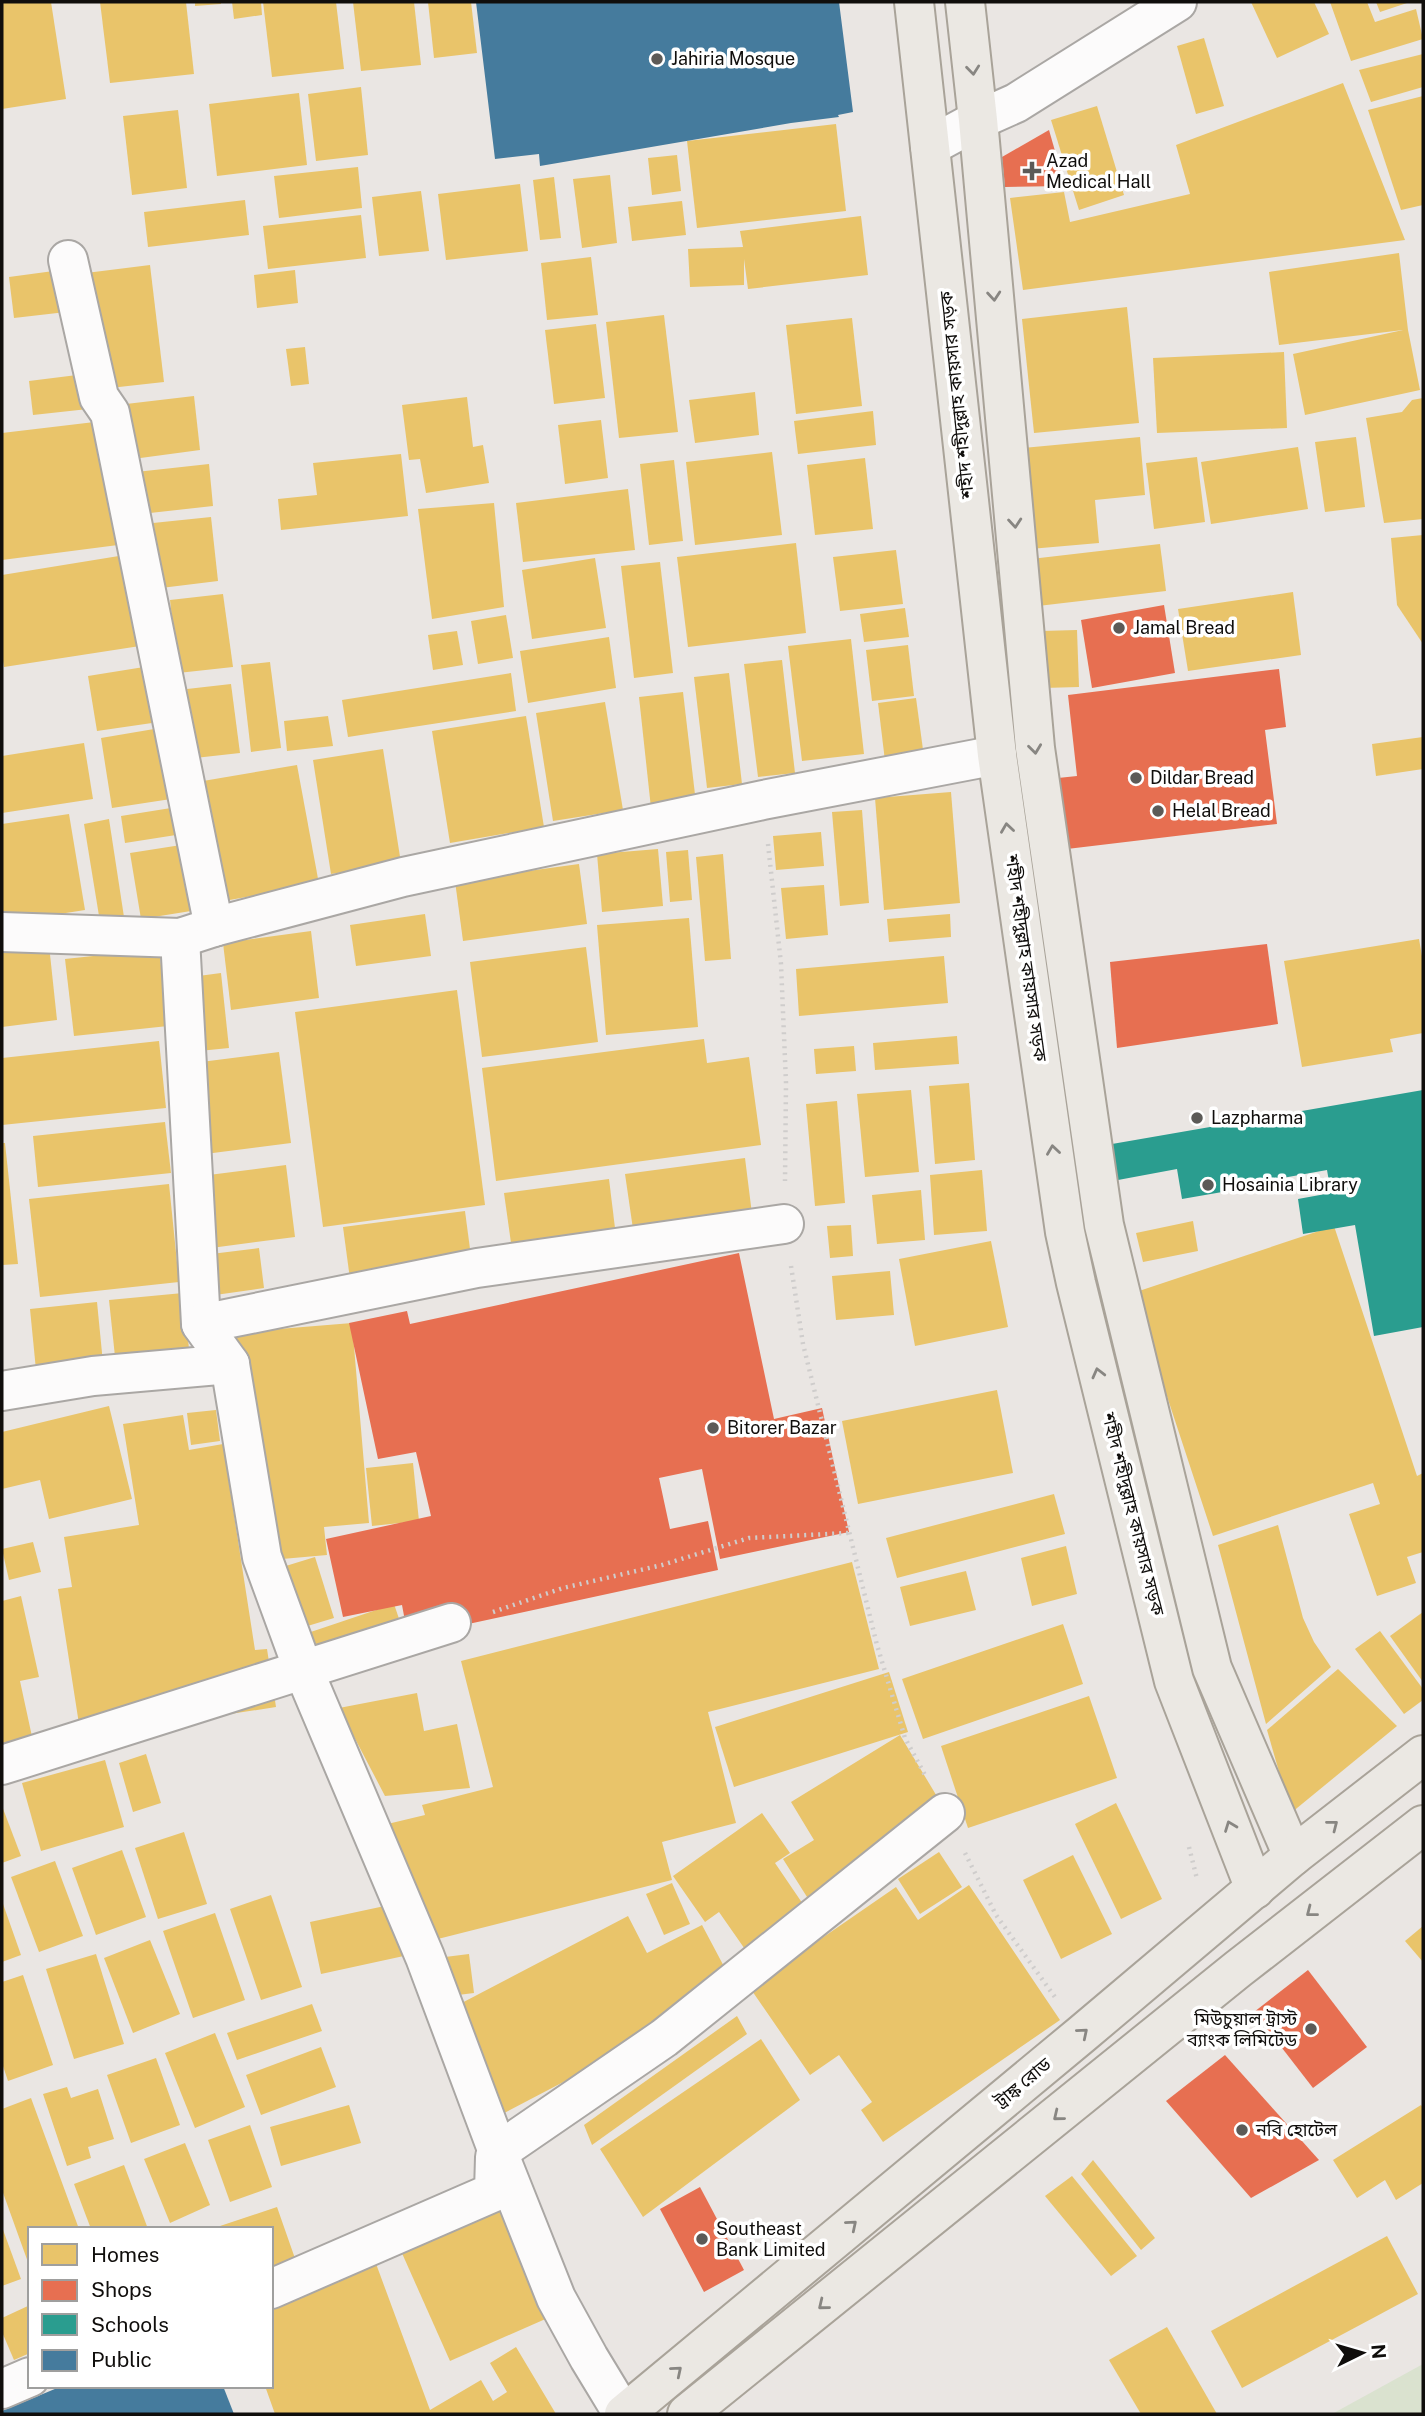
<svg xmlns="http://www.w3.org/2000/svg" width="1425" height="2416" viewBox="0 0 1425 2416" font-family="'Public Sans','Noto Sans Bengali',sans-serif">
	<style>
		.green { fill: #dae2cf }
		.homes { fill: #e9c46a }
		.shops { fill: #e76f51 }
		.schools { fill: #2a9d8f }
		.public { fill: #457b9d }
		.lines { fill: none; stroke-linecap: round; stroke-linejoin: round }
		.minor-casing { stroke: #aaa7a4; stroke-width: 42 }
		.major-casing { stroke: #a9a399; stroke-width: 42 }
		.path { stroke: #cfcdcc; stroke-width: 4.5; stroke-dasharray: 2 5; stroke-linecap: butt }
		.minor { stroke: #fcfbfb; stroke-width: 38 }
		.major { stroke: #ebe8e3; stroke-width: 38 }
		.oneway { stroke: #888682 }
		.poi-dot { fill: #5c5a57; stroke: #fff; stroke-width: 2.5 }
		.labels { text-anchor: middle; stroke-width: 7; stroke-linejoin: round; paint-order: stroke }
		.poi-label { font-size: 18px; fill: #100e0c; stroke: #fff; text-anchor: start }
		.street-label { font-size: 18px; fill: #100e0c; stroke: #fff }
	</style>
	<rect width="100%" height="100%" fill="#eae6e3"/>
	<polygon class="green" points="1423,2364 1423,2414 1332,2414"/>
	<g class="homes">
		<polygon points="2,2 51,2 66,99 2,109"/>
		<polygon points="100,2 186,2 194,74 110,83"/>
		<polygon points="195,2 221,2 221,4 195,6"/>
		<polygon points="232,2 261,2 262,15 234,19"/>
		<polygon points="263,2 336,2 344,69 272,77"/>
		<polygon points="353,2 414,2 421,65 361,71"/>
		<polygon points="428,2 471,2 477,53 434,58"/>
		<polygon points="1251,2 1314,2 1329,34 1277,58"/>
		<polygon points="1330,2 1367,2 1375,22 1416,9 1423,39 1351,61"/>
		<polygon points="1376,2 1410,2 1380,12"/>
		<polygon points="1204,38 1224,106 1196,114 1177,46"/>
		<polygon points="1423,54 1423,87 1371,102 1359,70"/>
		<polygon points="1343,83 1405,240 1023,290 1010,198 1064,192 1070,222 1190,194 1176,145"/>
		<polygon points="361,87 368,155 316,161 308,94"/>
		<polygon points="299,93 307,165 217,176 209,104"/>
		<polygon points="1423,96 1423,205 1401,210 1368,110"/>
		<polygon points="1097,106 1124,195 1079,210 1051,120"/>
		<polygon points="178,110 187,188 132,195 123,116"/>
		<polygon points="836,124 846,211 697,228 687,141"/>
		<polygon points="677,155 681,191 652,195 648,158"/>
		<polygon points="358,167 362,208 279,218 274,176"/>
		<polygon points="610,175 617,243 582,248 573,179"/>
		<polygon points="554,177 561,238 540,240 533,180"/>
		<polygon points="520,184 528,251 446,260 438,194"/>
		<polygon points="421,191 429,251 379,256 372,197"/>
		<polygon points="245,200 249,235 148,247 144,212"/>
		<polygon points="682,201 686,235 632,241 628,207"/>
		<polygon points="361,215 366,258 268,269 263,226"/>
		<polygon points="861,216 868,275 748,289 744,259 744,285 690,287 688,249 743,247 740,231"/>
		<polygon points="1399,253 1408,330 1420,390 1305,415 1293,354 1403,330 1279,345 1269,272"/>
		<polygon points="591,257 598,315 547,320 541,263"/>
		<polygon points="150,265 164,382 101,389 86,273"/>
		<polygon points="61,270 66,312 14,318 9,277"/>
		<polygon points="295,270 298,303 257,308 254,275"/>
		<polygon points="1127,307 1139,423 1034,433 1022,319"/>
		<polygon points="664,315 678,432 619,438 606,322"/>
		<polygon points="852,318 862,406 796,414 786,325"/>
		<polygon points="596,324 605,398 554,404 545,330"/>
		<polygon points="305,347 309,384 291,386 286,349"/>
		<polygon points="1284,352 1287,428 1157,433 1153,358"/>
		<polygon points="85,374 88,409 33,415 29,381"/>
		<polygon points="755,392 759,435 695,443 689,400"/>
		<polygon points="194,396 200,450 133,459 126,404"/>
		<polygon points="467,397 473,447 483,445 489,483 426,493 420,459 409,460 402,405"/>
		<polygon points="1423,398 1423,519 1384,523 1366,418 1402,412 1412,400"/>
		<polygon points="873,411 876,445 798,454 794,421"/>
		<polygon points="601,420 608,478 565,484 558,425"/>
		<polygon points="103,421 118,545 2,560 2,433"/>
		<polygon points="1140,437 1145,495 1095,500 1099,543 1030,549 1023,448"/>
		<polygon points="1356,437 1365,507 1325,512 1315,442"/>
		<polygon points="1298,447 1308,509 1211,524 1201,462"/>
		<polygon points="772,452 782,535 695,545 686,462"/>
		<polygon points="401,454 408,516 281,530 278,499 317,495 313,463"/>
		<polygon points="1197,457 1205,522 1154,529 1146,463"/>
		<polygon points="865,458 873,529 815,535 807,465"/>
		<polygon points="674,460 683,541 649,545 640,464"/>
		<polygon points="209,464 213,506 141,514 136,472"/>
		<polygon points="628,489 635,550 523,562 516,503"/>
		<polygon points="494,503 504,607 432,619 418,509"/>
		<polygon points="211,517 218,581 161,588 153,523"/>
		<polygon points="1423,535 1423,644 1397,605 1391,538"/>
		<polygon points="796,543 806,633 688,647 677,557"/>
		<polygon points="1160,544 1166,591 1038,606 1031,559"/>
		<polygon points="896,550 903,604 840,611 833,557"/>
		<polygon points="125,555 140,646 4,667 2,655 2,575"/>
		<polygon points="595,558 606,628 532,639 522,570"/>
		<polygon points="660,562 673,673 634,678 621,566"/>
		<polygon points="1293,592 1301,655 1188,671 1178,609"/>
		<polygon points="223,594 233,667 178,673 170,600"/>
		<polygon points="905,608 909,637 864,642 860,614"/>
		<polygon points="506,615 513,658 478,664 471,621"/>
		<polygon points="1077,630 1079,687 1043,688 1041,631"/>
		<polygon points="457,631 463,665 433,670 428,635"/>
		<polygon points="609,637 616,688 528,703 520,651"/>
		<polygon points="851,639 864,754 802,761 788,646"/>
		<polygon points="908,645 914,696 872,701 866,650"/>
		<polygon points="782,660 795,773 758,777 744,664"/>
		<polygon points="270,662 281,748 251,752 241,665"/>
		<polygon points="144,667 152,723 97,731 88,676"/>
		<polygon points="511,673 516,711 348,737 342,700"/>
		<polygon points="729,673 742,784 707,788 694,677"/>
		<polygon points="231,684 240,753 195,758 187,689"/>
		<polygon points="683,692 696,803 651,808 639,697"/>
		<polygon points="916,698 924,757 885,761 878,703"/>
		<polygon points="605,702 623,810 553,821 536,713"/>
		<polygon points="328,716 333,746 287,751 284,721"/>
		<polygon points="526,716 544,827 450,843 432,731"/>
		<polygon points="160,728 171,799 112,808 101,738"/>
		<polygon points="1423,737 1423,769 1376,776 1372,744"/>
		<polygon points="84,743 93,799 2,813 2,756"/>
		<polygon points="383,749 401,863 331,874 313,760"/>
		<polygon points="297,765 319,884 224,901 203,781"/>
		<polygon points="951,792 960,903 884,910 875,798"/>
		<polygon points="171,808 176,835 125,843 121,816"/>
		<polygon points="862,810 869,903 840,906 832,812"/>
		<polygon points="69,814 85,910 2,923 2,824"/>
		<polygon points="109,819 124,917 100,922 84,824"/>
		<polygon points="821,832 824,866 776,870 773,836"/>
		<polygon points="181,845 191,911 141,919 130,853"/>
		<polygon points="658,849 663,906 602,912 597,854"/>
		<polygon points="688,850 692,900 670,902 666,852"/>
		<polygon points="723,854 731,959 705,961 696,857"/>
		<polygon points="579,864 587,924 463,941 455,881"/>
		<polygon points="824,885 828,935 786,939 781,888"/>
		<polygon points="425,914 431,956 356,966 350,925"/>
		<polygon points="950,914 951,937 889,942 887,919"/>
		<polygon points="689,918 698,1027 606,1035 597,925"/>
		<polygon points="311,931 319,998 231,1010 223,943"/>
		<polygon points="1419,939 1423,962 1423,1033 1390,1039 1393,1052 1302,1067 1284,961"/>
		<polygon points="49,945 57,1020 2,1027 2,950"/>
		<polygon points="586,947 598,1042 482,1057 470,962"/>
		<polygon points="159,949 168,1026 74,1036 65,959"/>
		<polygon points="944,956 948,1003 799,1016 796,969"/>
		<polygon points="221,973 229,1048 199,1051 191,977"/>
		<polygon points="457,990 485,1205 323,1227 295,1012"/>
		<polygon points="957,1036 959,1064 875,1070 873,1043"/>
		<polygon points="704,1039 707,1063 749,1057 761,1145 496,1181 482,1068"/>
		<polygon points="159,1041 166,1108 2,1125 2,1058"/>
		<polygon points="854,1046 856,1071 816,1074 814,1049"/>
		<polygon points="279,1052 291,1143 205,1154 193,1063"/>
		<polygon points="969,1083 975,1160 935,1164 929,1086"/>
		<polygon points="911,1090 919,1172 865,1177 857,1094"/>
		<polygon points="837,1101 845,1203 815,1206 806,1104"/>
		<polygon points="165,1122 171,1173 38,1187 33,1136"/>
		<polygon points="2,1143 5,1143 18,1264 2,1265"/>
		<polygon points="745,1158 752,1214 633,1229 625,1174"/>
		<polygon points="286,1165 295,1237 211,1248 201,1176"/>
		<polygon points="982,1170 987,1231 934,1235 930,1175"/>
		<polygon points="609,1179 615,1228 511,1243 504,1193"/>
		<polygon points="169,1184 179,1282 40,1297 29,1199"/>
		<polygon points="921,1190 925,1240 877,1244 872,1195"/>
		<polygon points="465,1211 472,1264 350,1279 343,1227"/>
		<polygon points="1193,1221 1198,1251 1143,1262 1136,1233"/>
		<polygon points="851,1225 853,1256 830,1258 827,1226"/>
		<polygon points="1334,1226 1417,1476 1423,1473 1423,1552 1407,1557 1416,1583 1377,1596 1349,1514 1380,1504 1373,1483 1213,1536 1133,1293"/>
		<polygon points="991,1241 1008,1327 915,1346 899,1259"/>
		<polygon points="259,1248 264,1288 208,1296 203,1255"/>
		<polygon points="890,1271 894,1315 836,1320 832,1276"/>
		<polygon points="183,1293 190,1358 116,1366 109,1300"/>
		<polygon points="97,1302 103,1363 36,1370 30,1309"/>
		<polygon points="352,1323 369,1523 324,1527 327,1555 249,1562 231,1333"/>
		<polygon points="997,1390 1013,1473 858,1504 842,1421"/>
		<polygon points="109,1406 132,1499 49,1519 40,1480 2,1489 2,1432"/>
		<polygon points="216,1410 220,1441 191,1445 187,1413"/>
		<polygon points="183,1415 189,1450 223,1444 255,1650 267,1649 276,1707 81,1737 58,1589 72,1587 64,1537 139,1525 123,1424"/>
		<polygon points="413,1463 419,1521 372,1526 366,1468"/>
		<polygon points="1054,1494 1065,1534 897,1578 886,1538"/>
		<polygon points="1278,1525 1303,1618 1314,1642 1331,1667 1266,1724 1218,1545"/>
		<polygon points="33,1542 41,1572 9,1580 2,1549"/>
		<polygon points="1066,1546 1077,1594 1032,1606 1021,1558"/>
		<polygon points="315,1557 334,1618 281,1634 263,1573"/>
		<polygon points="852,1562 879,1669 708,1712 736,1823 662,1842 672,1880 418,1944 413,1954 321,1974 310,1922 394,1904 375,1827 425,1815 422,1805 493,1787 461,1661"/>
		<polygon points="966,1571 976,1610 910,1626 900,1587"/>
		<polygon points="21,1596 39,1677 20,1681 39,1769 2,1777 2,1601"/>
		<polygon points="394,1604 410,1651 297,1689 281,1642"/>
		<polygon points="1423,1612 1423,1682 1390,1636"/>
		<polygon points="1063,1624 1083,1684 923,1739 902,1679"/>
		<polygon points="1380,1631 1423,1689 1423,1700 1404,1714 1355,1649"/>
		<polygon points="1338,1669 1397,1726 1291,1813 1267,1730"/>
		<polygon points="889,1672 908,1732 734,1787 715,1727"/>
		<polygon points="417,1693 424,1731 457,1724 470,1788 385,1796 339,1708"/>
		<polygon points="1089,1696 1117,1778 968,1828 941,1746"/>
		<polygon points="900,1735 953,1823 814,1908 783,1859 814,1840 791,1802"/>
		<polygon points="146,1754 161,1803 133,1812 119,1763"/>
		<polygon points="105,1760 124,1827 41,1851 22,1783"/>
		<polygon points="1116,1803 1162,1899 1121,1919 1075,1824"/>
		<polygon points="2,1806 21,1856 2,1863"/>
		<polygon points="762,1813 790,1853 775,1863 809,1913 749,1955 719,1912 705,1922 673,1876"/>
		<polygon points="184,1832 207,1904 158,1919 135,1848"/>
		<polygon points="122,1850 146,1917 96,1935 72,1868"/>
		<polygon points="939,1852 962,1887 920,1914 898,1879"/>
		<polygon points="1073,1855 1112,1934 1061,1959 1023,1880"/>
		<polygon points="55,1861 83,1936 39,1952 11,1877"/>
		<polygon points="672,1883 690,1924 664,1935 646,1894"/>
		<polygon points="969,1885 1060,2020 883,2142 861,2110 872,2102 839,2055 810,2075 748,1985 796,1956 896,1887 918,1920"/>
		<polygon points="271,1895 302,1987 261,2000 230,1909"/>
		<polygon points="2,1901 21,1955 2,1962"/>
		<polygon points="215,1913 245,2000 193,2018 163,1931"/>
		<polygon points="628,1916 647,1953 702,1925 737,1991 489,2121 476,2094 494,2085 454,2007"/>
		<polygon points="1423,1926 1423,1962 1405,1941"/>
		<polygon points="150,1940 180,2014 133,2033 104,1958"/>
		<polygon points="96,1954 124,2044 74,2059 46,1969"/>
		<polygon points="469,1954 474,1993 434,1998 429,1959"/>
		<polygon points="23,1975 53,2065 8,2081 2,2063 2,1982"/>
		<polygon points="312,2004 322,2031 237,2060 227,2033"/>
		<polygon points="737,2016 747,2034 592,2145 584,2125"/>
		<polygon points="215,2033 245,2107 195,2128 165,2053"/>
		<polygon points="761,2039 800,2100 643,2217 600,2149"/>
		<polygon points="321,2047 336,2087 261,2115 246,2075"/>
		<polygon points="156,2058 180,2125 131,2143 107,2075"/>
		<polygon points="67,2087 71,2098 98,2089 114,2139 88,2147 91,2158 67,2166 43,2094"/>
		<polygon points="31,2098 79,2229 30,2229 29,2265 2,2190 2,2109"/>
		<polygon points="349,2105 361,2143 281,2166 270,2127"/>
		<polygon points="1421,2105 1423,2108 1423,2183 1396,2200 1385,2180 1357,2198 1333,2160"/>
		<polygon points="250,2125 272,2187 230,2202 208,2140"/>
		<polygon points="185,2143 210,2205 170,2223 144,2159"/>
		<polygon points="1093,2160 1155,2238 1141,2250 1081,2174"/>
		<polygon points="124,2165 148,2229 91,2229 74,2184"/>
		<polygon points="1072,2176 1137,2256 1111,2276 1045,2196"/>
		<polygon points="498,2197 550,2317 450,2361 397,2242"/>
		<polygon points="277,2207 298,2267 271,2276 271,2229 214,2228"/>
		<polygon points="2,2227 21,2279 2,2286"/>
		<polygon points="1387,2236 1418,2294 1242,2388 1211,2331"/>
		<polygon points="375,2261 430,2410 481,2380 493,2401 507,2392 490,2363 516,2347 556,2414 275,2414 265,2386 271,2386 271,2300"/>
		<polygon points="30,2305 30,2353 14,2360 2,2332 2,2318"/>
		<polygon points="1167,2327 1217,2414 1141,2414 1109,2360"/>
	</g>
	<g class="shops">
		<polygon points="1049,130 1065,186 1005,187 1002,157"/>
		<polygon points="1164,605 1175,673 1092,688 1081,620"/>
		<polygon points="1279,669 1286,727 1265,730 1277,824 1067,849 1058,778 1077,776 1068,695"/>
		<polygon points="1267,944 1278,1024 1117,1048 1110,962"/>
		<polygon points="739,1253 774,1419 822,1408 849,1532 720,1559 702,1469 659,1478 670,1529 708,1521 718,1570 408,1637 402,1605 343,1617 326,1539 431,1516 416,1452 378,1459 349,1323 407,1311 410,1324"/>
		<polygon points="1308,1970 1367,2047 1313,2088 1254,2012"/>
		<polygon points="1225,2055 1319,2160 1251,2198 1166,2101"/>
		<polygon points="700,2187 744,2270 704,2292 660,2209"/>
	</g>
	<polygon class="schools" points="1423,1090 1423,1327 1374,1336 1355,1225 1303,1234 1298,1199 1331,1193 1327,1170 1250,1184 1251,1187 1182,1199 1177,1169 1118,1180 1112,1144"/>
	<g class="public">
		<polygon points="476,2 839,2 853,112 838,115 839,117 791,123 540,166 539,154 495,159"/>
		<polygon points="62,2386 223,2386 234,2414 2,2414 2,2411"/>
	</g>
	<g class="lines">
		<g class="minor-casing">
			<g id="minor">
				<polyline points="930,146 978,120 1016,103 1177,2"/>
				<polyline points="68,260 99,397 110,413 214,927"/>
				<polyline points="2,932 180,938 214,927 403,877 763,800 997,755"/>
				<polyline points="180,938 201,1324 230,1364 262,1557 303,1669 425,1957 498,2152 556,2298 589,2358 623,2414"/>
				<polyline points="201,1324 477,1268 784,1224"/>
				<polyline points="2,1391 93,1376 230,1364"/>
				<polyline points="2,1765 451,1623"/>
				<polyline points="271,2289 494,2192 495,2157 498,2152 664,2038 945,1813"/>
				<polyline points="2,2389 30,2377"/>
			</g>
		</g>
		<g class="major-casing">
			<g id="major">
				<polyline points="914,2 997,755 1065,1232 1076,1283 1174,1681 1255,1889"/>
				<polyline points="965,2 978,120 1035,748 1104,1225 1212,1668 1293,1856"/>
				<polyline points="624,2414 1082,2034 1293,1856 1423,1755"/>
				<polyline points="687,2414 1238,1969 1423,1825"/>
			</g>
		</g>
		<g class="path">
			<polyline points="768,844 781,964 786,1083 785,1181"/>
			<polyline points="791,1266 803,1344 877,1645 905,1738 926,1777"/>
			<polyline points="493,1612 563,1588 662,1565 749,1538 848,1533"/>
			<polyline points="1189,1847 1197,1879"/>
			<polyline points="965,1853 996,1915 1057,2000"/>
		</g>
		<use href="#minor" class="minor"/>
		<use href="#major" class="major"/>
	</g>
	<defs><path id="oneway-chevron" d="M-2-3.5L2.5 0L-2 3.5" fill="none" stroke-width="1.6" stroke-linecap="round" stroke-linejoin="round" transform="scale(1.75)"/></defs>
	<g class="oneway">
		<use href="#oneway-chevron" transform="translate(973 70) rotate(84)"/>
		<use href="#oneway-chevron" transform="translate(994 296) rotate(85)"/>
		<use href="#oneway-chevron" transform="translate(1015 523) rotate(85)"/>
		<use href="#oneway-chevron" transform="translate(1035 749) rotate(83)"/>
		<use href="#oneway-chevron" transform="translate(1007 828) rotate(-98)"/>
		<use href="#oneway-chevron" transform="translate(1053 1150) rotate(-98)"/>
		<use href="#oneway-chevron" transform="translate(1098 1373) rotate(-104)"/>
		<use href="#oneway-chevron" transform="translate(1333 1825) rotate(-38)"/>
		<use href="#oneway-chevron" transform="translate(1230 1826) rotate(-111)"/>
		<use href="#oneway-chevron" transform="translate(1311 1912) rotate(142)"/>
		<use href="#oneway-chevron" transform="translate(1083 2033) rotate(-40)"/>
		<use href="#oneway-chevron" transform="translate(1058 2116) rotate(141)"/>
		<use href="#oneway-chevron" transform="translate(852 2225) rotate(-40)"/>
		<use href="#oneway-chevron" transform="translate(823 2305) rotate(141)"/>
		<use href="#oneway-chevron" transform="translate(677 2371) rotate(-40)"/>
	</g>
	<g class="poi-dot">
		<circle cx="657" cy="59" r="7"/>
		<path d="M1028.5 160.5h7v7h7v7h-7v7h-7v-7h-7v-7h7z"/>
		<circle cx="1119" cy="628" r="7"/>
		<circle cx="1136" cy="778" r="7"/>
		<circle cx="1158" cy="811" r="7"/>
		<circle cx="1197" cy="1118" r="7"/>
		<circle cx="1208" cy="1185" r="7"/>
		<circle cx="713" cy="1428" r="7"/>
		<circle cx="1311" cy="2029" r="7"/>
		<circle cx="1242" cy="2130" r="7"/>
		<circle cx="702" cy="2239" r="7"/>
	</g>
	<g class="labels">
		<g class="poi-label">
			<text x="671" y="65">Jahiria Mosque</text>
			<text x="1046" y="167">Azad<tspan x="1046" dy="21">Medical Hall</tspan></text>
			<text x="1133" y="634">Jamal Bread</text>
			<text x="1150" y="784">Dildar Bread</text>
			<text x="1172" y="817">Helal Bread</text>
			<text x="1211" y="1124">Lazpharma</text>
			<text x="1222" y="1191">Hosainia Library</text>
			<text x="727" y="1434">Bitorer Bazar</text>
			<text x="1297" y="2025" text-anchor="end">মিউচুয়াল ট্রাস্ট<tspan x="1297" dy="21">ব্যাংক লিমিটেড</tspan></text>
			<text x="1256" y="2136">নবি হোটেল</text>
			<text x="716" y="2235">Southeast<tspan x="716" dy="21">Bank Limited</tspan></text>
		</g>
		<g class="street-label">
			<text transform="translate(957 395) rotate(-96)" y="6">শহীদ শহীদুল্লাহ কায়সার সড়ক</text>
			<text transform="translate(1026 958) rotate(82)" y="6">শহীদ শহীদুল্লাহ কায়সার সড়ক</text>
			<text transform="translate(1133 1514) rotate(76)" y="6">শহীদ শহীদুল্লাহ কায়সার সড়ক</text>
			<text transform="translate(1023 2083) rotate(-40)" y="6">ট্রাঙ্ক রোড</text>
		</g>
	</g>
	<rect width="1425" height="2416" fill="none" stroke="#100e0c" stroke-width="7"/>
	<rect x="28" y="2227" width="245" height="161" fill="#ffffff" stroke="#9f9f9e" stroke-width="2"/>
	<rect x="42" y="2244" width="35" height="21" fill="#e9c46a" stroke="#9f9f9e" stroke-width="2"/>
	<text x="91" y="2262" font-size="21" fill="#100e0c">Homes</text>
	<rect x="42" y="2280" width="35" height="21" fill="#e76f51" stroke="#9f9f9e" stroke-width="2"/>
	<text x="91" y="2297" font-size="21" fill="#100e0c">Shops</text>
	<rect x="42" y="2314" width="35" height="21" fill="#2a9d8f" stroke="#9f9f9e" stroke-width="2"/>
	<text x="91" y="2332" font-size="21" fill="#100e0c">Schools</text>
	<rect x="42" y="2350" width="35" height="21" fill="#457b9d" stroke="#9f9f9e" stroke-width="2"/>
	<text x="91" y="2367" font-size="21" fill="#100e0c">Public</text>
	<g transform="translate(1362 2353) rotate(85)" stroke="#ffffff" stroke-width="5" paint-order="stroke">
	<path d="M0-5L12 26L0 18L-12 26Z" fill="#100e0c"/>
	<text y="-10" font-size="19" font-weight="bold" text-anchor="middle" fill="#100e0c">N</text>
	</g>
</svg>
